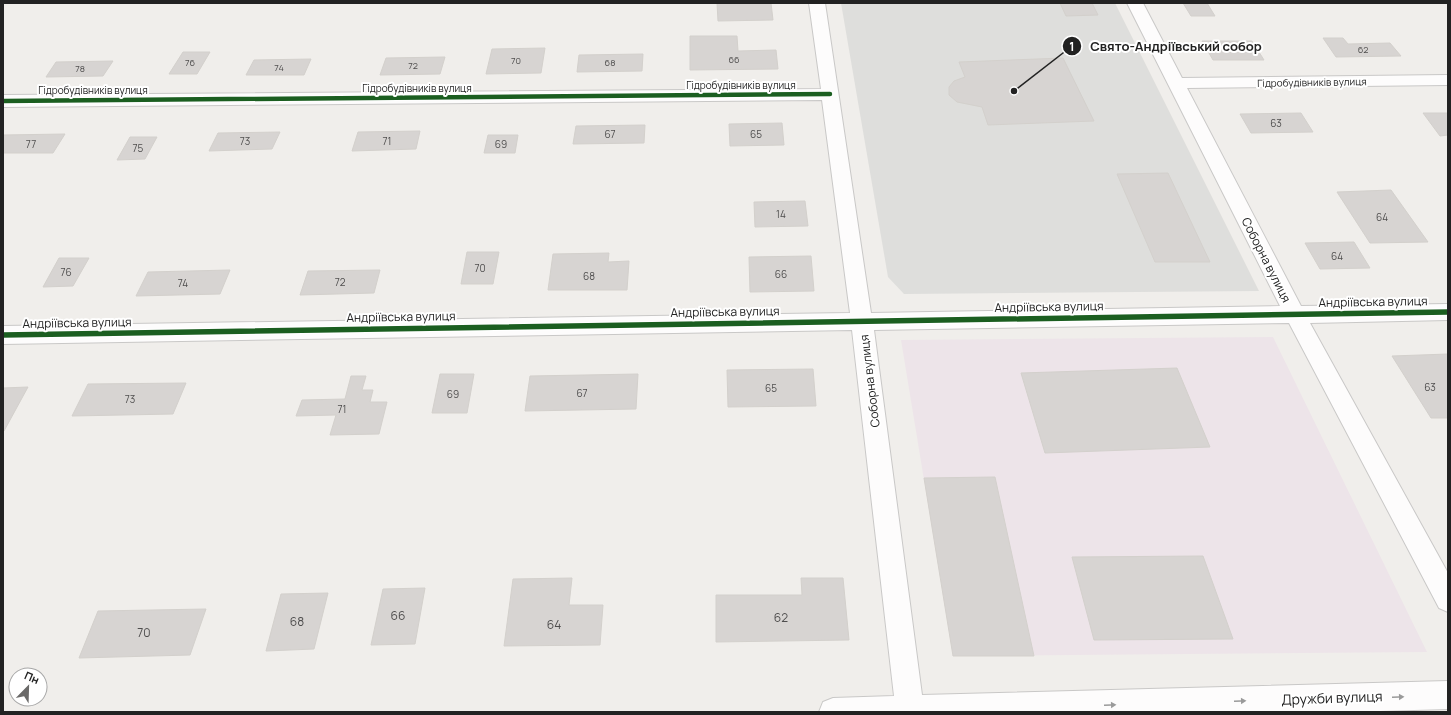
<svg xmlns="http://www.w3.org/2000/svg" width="1451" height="715" viewBox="0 0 1451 715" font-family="Manrope,sans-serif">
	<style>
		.industrial { fill: #ede4e9 }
		.religious { fill: #dededc }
		.building { fill: #d7d4d2; stroke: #d3d0cc }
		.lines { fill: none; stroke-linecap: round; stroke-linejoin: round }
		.minor-casing { stroke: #c9c8c7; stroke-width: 2 }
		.minor { fill: #fdfcfc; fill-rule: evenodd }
		.cycleway-far1-casing { stroke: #fff; stroke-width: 6 }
		.cycleway-casing { stroke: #fff; stroke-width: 8 }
		.cycleway-far1 { stroke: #1b5e20; stroke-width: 4.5 }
		.cycleway { stroke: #1b5e20; stroke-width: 5.5 }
		.oneway { fill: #9a9a9a }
		.labels { text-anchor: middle; stroke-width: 4; stroke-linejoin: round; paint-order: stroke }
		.far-number-label { font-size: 9px; fill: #4f4e4e }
		.far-street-label { font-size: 10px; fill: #222; stroke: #fff }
		.number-label { font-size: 10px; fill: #4f4e4e }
		.street-label { font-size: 12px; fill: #222; stroke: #fff }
		.near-number-label { font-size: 12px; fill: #4f4e4e }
		.near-street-label { font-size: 14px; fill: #222; stroke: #fff }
		.leader { fill: none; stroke: #222; stroke-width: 1.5 }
		.callout-dot { fill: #222; stroke: #fff; stroke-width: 1.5 }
		.mark-label { font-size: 12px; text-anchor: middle; font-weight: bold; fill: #fff }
		.callout-label { font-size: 13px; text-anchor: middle; font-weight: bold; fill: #222; stroke: #fff; stroke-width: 4; stroke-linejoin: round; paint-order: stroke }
	</style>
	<rect width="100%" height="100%" fill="#f0eeeb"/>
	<polygon class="industrial" points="1273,337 1427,652 953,656 901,340"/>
	<polygon class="religious" points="841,3 1115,3 1259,291 904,294 888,277"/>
	<g class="building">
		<polygon points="717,3 771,3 773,20 718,21"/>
		<polygon points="1060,3 1092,3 1098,15 1066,16"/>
		<polygon points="1183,3 1207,3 1215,16 1191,16"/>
		<polygon points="690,36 737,36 738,51 776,50 778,69 690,70"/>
		<polygon points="1323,38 1343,38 1348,44 1390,43 1401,56 1336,57"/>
		<polygon points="1202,41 1252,41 1264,60 1213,60"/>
		<polygon points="545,48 541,73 486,74 492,49"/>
		<polygon points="183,52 210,52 197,74 169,74"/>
		<polygon points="643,54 642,71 577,72 579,55"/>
		<polygon points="445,57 440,74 380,75 386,58"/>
		<polygon points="1063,58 1094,121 988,125 982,107 957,102 949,95 949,87 954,81 965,77 959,62"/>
		<polygon points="311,59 304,75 246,75 254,60"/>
		<polygon points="113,61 103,76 46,77 56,62"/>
		<polygon points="1301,113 1313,132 1251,133 1240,114"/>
		<polygon points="1423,113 1448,113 1448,135 1440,136"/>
		<polygon points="782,123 784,145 730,146 729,124"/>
		<polygon points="645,125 644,143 573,144 576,126"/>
		<polygon points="420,131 416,149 352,151 358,132"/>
		<polygon points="280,132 272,149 209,151 218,133"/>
		<polygon points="65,134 53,153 3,153 3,135"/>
		<polygon points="488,135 518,135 515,153 484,153"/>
		<polygon points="130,137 157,137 145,159 117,160"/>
		<polygon points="1168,173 1210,262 1155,262 1117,174"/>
		<polygon points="1391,190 1428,242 1370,243 1337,192"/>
		<polygon points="805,201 808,226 755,227 754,202"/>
		<polygon points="1354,242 1370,268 1320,269 1305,243"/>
		<polygon points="467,252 499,252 493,284 461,284"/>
		<polygon points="609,253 608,262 629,261 627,290 548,290 553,254"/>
		<polygon points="811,256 814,291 750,292 749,257"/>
		<polygon points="59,258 89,258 73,286 43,287"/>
		<polygon points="230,270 220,294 136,296 148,272"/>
		<polygon points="380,270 374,293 300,295 308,271"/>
		<polygon points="1448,354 1448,418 1431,418 1392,356"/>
		<polygon points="1177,368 1210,447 1045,453 1021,373"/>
		<polygon points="813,369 816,406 728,407 727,370"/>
		<polygon points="440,374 474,374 467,413 432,413"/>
		<polygon points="638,374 636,409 525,411 530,376"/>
		<polygon points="351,376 366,376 362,390 373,390 370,402 387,402 379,434 330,435 336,415 296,416 302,400 345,399"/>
		<polygon points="186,383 173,414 72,416 88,384"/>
		<polygon points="28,387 4,431 3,431 3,388"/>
		<polygon points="995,477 1034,656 953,656 924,478"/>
		<polygon points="1203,556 1233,639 1094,640 1072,557"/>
		<polygon points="572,578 569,605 603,605 600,645 504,646 513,579"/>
		<polygon points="801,578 843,578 849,640 716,642 716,595 802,595"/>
		<polygon points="425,588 415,644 371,645 383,589"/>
		<polygon points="328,593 314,649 266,651 281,594"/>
		<polygon points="206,609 190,655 79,658 98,611"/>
	</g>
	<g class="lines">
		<g class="minor-casing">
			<polygon id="minor" points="809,3 825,3 871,313 1280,306 1127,3 1143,3 1182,78 1448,75 1448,85 1187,88 1301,306 1448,304 1448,320 1310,323 1448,573 1448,612 1439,608 1289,323 874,330 922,695 1448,681 1448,709 1346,712 819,712 823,702 833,698 894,696 852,330 3,344 3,326 850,313 822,100 3,107 3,95 821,89"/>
		</g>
		<use href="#minor" class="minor"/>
		<g class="cycleway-far1-casing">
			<polyline id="cycleway-far1" points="3,101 830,94"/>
		</g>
		<g class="cycleway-casing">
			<polyline id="cycleway" points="3,335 1448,312"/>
		</g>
		<use href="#cycleway-far1" class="cycleway-far1"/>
		<use href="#cycleway" class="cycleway"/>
	</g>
	<defs><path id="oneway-solid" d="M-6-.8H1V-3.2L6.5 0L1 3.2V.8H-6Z"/></defs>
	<g class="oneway">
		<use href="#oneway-solid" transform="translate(1398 697) rotate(-2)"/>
		<use href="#oneway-solid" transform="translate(1240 701) rotate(-2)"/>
		<use href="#oneway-solid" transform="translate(1110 705) rotate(-2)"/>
	</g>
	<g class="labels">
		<g class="far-number-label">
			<text x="1363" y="53">62</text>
			<text x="734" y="63">66</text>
			<text x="516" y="64">70</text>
			<text x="190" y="66">76</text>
			<text x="610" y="66">68</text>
			<text x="413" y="69">72</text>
			<text x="279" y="71">74</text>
			<text x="80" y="72">78</text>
		</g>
		<g class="far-street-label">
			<text transform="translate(1312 82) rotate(-1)" y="4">Гідробудівників вулиця</text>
			<text x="741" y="89">Гідробудівників вулиця</text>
			<text x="417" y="92">Гідробудівників вулиця</text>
			<text x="93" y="94">Гідробудівників вулиця</text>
		</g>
		<g class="number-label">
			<text x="1276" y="127">63</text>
			<text x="610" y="138">67</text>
			<text x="756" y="138">65</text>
			<text x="245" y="145">73</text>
			<text x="387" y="145">71</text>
			<text x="31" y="148">77</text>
			<text x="501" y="148">69</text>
			<text x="138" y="152">75</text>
			<text x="781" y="218">14</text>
			<text x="1382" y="221">64</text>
			<text x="1337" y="260">64</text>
			<text x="480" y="272">70</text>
			<text x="66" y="276">76</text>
			<text x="781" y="278">66</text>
			<text x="589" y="280">68</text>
			<text x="340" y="286">72</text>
			<text x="183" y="287">74</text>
			<text x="1430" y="391">63</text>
			<text x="771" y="392">65</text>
			<text x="582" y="397">67</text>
			<text x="453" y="398">69</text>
			<text x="130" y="403">73</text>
			<text x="342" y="413">71</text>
		</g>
		<g class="street-label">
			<text transform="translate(1266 260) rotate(63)" y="4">Соборна вулиця</text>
			<text transform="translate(1373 302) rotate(-1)" y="4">Андріївська вулиця</text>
			<text transform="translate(1049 307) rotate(-1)" y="4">Андріївська вулиця</text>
			<text transform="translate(725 312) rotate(-1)" y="4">Андріївська вулиця</text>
			<text transform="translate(401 317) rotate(-1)" y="4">Андріївська вулиця</text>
			<text transform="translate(77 323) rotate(-1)" y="4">Андріївська вулиця</text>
			<text transform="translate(870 381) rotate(-97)" y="4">Соборна вулиця</text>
		</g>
		<g class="near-number-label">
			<text x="398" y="620">66</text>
			<text x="781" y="622">62</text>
			<text x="297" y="626">68</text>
			<text x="554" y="629">64</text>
			<text x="144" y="637">70</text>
		</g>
		<g class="near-street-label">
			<text transform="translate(1332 698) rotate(-2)" y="5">Дружби вулиця</text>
		</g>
	</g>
	<path class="leader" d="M1014 91L1072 46"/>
	<g class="callout-dot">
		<circle cx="1014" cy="91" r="4"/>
		<circle cx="1072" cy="46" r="10"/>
	</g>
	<g class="mark-label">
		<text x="1072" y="51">1</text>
	</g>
	<g class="callout-label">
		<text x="1176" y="51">Свято-Андріївський собор</text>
	</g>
	<rect width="1451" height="715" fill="none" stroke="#222222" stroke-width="8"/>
	<g transform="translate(28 687) rotate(23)"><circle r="19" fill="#ffffff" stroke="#a7a7a7"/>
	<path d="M0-3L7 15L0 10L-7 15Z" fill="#6a6968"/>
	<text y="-6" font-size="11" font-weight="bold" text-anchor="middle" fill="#222222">Пн</text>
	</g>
</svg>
